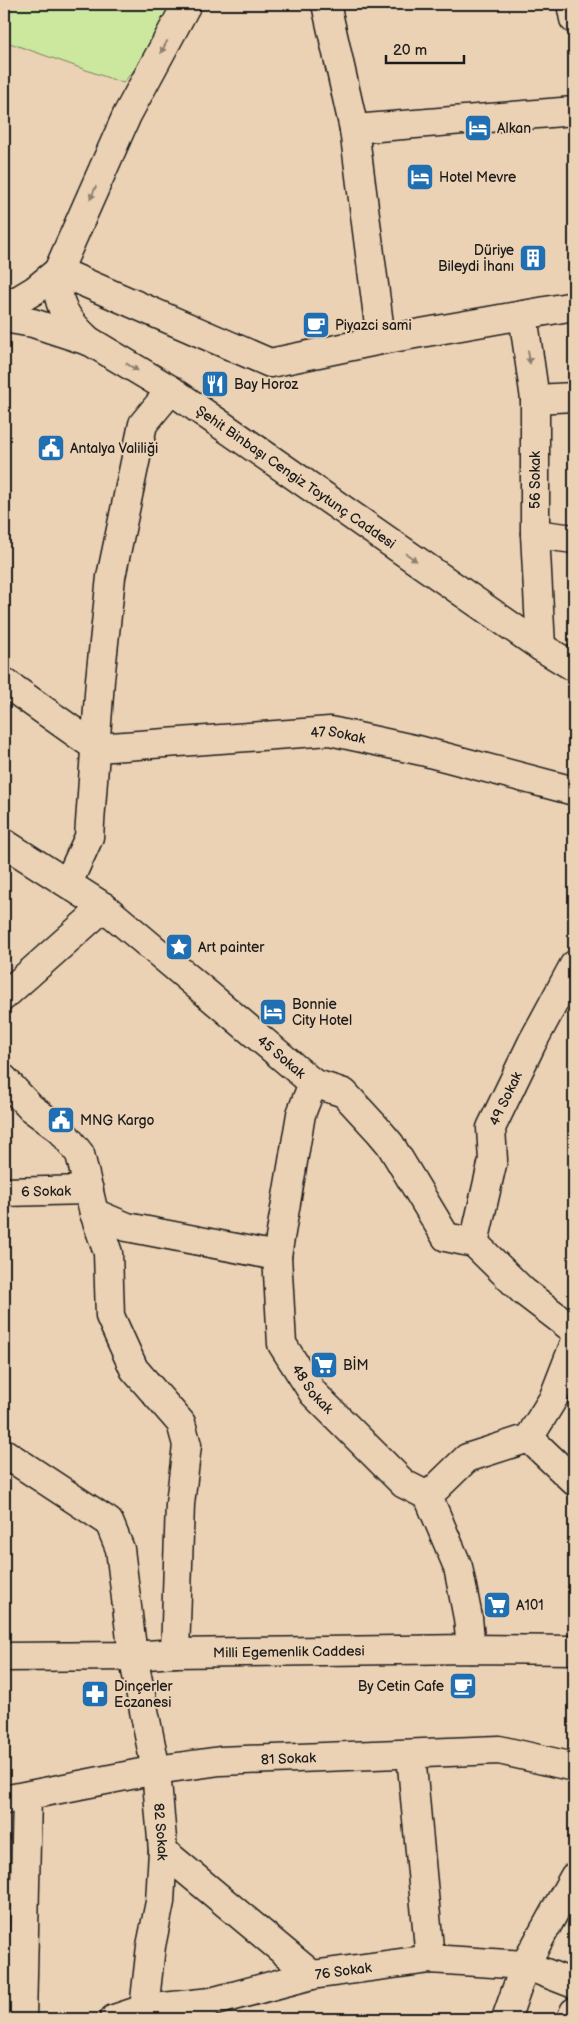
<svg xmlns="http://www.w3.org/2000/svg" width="578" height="2023" viewBox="0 0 578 2023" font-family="'Balsamiq Sans',sans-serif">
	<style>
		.green { fill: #cce89f; stroke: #74825e }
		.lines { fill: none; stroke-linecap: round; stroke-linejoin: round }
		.minor-casing { stroke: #1c1c1c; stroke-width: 31 }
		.tertiary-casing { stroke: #1c1c1c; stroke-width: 31 }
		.secondary-casing { stroke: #1c1c1c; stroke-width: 31 }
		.minor { stroke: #ecd2b4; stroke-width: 28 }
		.tertiary { stroke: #ecd2b4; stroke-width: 28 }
		.secondary { stroke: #ecd2b4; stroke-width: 28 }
		.oneway { fill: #8e8070 }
		.labels { text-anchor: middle; stroke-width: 4; stroke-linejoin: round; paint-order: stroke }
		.poi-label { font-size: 14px; fill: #1c1c1c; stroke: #ecd2b4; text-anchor: start }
		.street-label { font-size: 14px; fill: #1c1c1c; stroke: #ecd2b4 }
	</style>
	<rect width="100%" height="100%" fill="#ecd2b4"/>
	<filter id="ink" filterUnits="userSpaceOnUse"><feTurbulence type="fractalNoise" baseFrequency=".02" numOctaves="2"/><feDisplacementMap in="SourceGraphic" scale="10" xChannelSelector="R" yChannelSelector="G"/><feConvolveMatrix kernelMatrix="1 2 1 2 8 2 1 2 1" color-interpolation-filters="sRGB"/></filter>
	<g filter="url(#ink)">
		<polygon class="green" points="4,4 172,4 150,51 123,83 4,41"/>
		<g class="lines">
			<g class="minor-casing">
				<g id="minor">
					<polyline points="326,4 354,129 381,340"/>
					<polyline points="571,4 574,19"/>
					<polyline points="354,129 574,111"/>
					<polyline points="58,271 270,363 381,340 574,306"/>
					<polyline points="523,315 535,399 535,534 541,647"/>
					<polyline points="535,399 574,397"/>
					<polyline points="535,534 574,539"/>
					<path id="s1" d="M4,682L97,748L330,731L422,751L574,791"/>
					<path id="s2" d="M4,843L104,907L313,1083L344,1093L379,1131L390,1144L446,1237L474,1243L523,1291L574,1330"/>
					<polyline points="68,883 89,837 100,680 111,577 143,424 171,390"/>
					<polyline points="4,996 104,907"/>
					<polyline points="4,1079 31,1108 61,1130 80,1154 94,1213 108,1253 110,1316 134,1369 181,1423 187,1445 180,1504 175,1653"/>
					<path id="s3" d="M313,1083L301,1114L277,1256L282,1344L313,1393L404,1484L428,1496L458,1567L468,1618L471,1649"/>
					<path id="s4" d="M4,1192L89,1190"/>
					<polyline points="94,1213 127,1227 277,1256"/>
					<path id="s5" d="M474,1243L493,1160L491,1128L532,1043L574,965"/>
					<polyline points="529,1438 574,1481"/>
					<path id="s6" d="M4,1453L109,1522L120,1549L133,1656L156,1770L163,1851L160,1902L151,1946L144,2009L147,2019"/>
					<polyline points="428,1496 467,1458 529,1438 553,1399 574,1345"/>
					<polyline points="411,1755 430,1959"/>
					<path id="s7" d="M4,1800L156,1770L220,1761L499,1750L574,1767"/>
					<polyline points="163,1851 312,1975"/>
					<polyline points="22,2019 27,1796"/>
					<path id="s8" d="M114,2019L144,2009L211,2002L312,1975L430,1959L525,1965L574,1984"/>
					<polyline points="506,2019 525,1965 574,1877"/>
					<polyline points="571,2019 574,2012"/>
				</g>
			</g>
			<g class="tertiary-casing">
				<g id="tertiary">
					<path d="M58,271C55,304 66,320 89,341"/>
					<path id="s9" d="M4,318L33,323L91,342L171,390L541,647L574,667"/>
					<path id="s10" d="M4,1657L133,1656L175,1653L471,1649L574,1650"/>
				</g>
			</g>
			<g class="secondary-casing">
				<polyline id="secondary" points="4,305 20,299 35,290 58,271 127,115 187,4"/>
			</g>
			<use href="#minor" class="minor"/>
			<use href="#tertiary" class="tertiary"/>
			<use href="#secondary" class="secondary"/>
		</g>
		<defs><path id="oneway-solid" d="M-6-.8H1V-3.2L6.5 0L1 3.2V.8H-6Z" transform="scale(1.25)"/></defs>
		<g class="oneway">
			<use href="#oneway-solid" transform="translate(164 47) rotate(118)"/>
			<use href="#oneway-solid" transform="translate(93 193) rotate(114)"/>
			<use href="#oneway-solid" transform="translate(529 357) rotate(82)"/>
			<use href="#oneway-solid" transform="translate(132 367) rotate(31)"/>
			<use href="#oneway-solid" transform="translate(411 557) rotate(35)"/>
		</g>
	</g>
	<defs>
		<g id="hotel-square" transform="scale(1.4375)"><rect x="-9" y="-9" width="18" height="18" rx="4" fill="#1f6fb2" stroke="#ecd2b4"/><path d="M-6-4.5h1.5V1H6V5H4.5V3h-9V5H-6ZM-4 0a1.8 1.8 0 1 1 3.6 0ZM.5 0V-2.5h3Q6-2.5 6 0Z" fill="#fff"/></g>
		<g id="building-square" transform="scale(1.4375)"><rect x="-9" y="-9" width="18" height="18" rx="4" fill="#1f6fb2" stroke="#ecd2b4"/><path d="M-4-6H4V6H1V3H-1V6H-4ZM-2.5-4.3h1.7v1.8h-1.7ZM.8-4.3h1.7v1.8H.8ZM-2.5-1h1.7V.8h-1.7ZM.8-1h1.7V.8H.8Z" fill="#fff"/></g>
		<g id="cafe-square" transform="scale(1.4375)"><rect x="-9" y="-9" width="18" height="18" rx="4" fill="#1f6fb2" stroke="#ecd2b4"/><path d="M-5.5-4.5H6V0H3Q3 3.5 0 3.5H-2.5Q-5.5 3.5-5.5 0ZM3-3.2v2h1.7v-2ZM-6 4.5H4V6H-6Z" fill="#fff"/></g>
		<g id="restaurant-square" transform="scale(1.4375)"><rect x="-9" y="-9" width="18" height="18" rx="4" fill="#1f6fb2" stroke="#ecd2b4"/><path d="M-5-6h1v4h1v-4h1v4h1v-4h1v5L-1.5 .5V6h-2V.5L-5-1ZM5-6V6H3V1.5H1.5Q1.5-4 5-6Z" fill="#fff"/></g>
		<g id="civic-square" transform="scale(1.4375)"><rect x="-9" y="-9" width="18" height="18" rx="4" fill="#1f6fb2" stroke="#ecd2b4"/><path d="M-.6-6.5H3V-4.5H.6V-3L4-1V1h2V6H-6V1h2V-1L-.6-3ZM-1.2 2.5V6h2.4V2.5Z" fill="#fff"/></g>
		<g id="sight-square" transform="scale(1.4375)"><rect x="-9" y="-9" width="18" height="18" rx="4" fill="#1f6fb2" stroke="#ecd2b4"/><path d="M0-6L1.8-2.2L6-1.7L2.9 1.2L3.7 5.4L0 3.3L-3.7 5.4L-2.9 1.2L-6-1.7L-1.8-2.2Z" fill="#fff"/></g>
		<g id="supermarket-square" transform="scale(1.4375)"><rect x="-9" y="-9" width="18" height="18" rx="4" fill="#1f6fb2" stroke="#ecd2b4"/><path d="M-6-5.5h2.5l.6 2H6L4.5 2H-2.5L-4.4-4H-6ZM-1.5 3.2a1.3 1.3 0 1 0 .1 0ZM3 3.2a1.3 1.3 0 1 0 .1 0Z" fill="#fff"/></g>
		<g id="pharmacy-square" transform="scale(1.4375)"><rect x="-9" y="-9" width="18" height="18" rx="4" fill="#1f6fb2" stroke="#ecd2b4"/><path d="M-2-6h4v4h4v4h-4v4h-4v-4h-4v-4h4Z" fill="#fff"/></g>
	</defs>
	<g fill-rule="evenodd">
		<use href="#hotel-square" x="478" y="128"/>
		<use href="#hotel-square" x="420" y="177"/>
		<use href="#building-square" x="533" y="258"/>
		<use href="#cafe-square" x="316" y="325"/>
		<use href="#restaurant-square" x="215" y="384"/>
		<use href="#civic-square" x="51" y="448"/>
		<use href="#sight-square" x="179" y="947"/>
		<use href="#hotel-square" x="273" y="1012"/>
		<use href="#civic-square" x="61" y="1120"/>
		<use href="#supermarket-square" x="324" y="1365"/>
		<use href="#supermarket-square" x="497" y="1605"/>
		<use href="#cafe-square" x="463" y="1686"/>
		<use href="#pharmacy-square" x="95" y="1694"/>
	</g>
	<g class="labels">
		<g class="poi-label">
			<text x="497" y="133">Alkan</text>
			<text x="439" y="182">Hotel Mevre</text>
			<text x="514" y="255" text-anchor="end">Düriye<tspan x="514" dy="16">Bileydi İhanı</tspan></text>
			<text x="335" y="330">Piyazci sami</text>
			<text x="234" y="389">Bay Horoz</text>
			<text x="70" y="453">Antalya Valiliği</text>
			<text x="198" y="952">Art painter</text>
			<text x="292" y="1009">Bonnie<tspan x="292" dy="16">City Hotel</tspan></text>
			<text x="80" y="1125">MNG Kargo</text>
			<text x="343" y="1370">BİM</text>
			<text x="516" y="1610">A101</text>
			<text x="114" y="1691">Dinçerler<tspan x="114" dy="16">Eczanesi</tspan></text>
			<text x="444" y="1691" text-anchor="end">By Cetin Cafe</text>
		</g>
		<g class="street-label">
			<text dy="5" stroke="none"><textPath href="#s9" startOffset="336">Şehit Binbaşı Cengiz Toytunç Caddesi</textPath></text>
			<text transform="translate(535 480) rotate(-90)" y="5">56 Sokak</text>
			<text dy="5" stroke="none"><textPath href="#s1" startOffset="356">47 Sokak</textPath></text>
			<text dy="5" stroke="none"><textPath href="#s2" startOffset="351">45 Sokak</textPath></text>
			<text dy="5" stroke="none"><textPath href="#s5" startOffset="150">49 Sokak</textPath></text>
			<text dy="5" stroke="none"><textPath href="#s4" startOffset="42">6 Sokak</textPath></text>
			<text dy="5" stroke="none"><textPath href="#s3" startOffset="320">48 Sokak</textPath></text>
			<text dy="5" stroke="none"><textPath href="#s10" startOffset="285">Milli Egemenlik Caddesi</textPath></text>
			<text dy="5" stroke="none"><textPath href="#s7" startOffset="288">81 Sokak</textPath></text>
			<text dy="5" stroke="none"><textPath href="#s6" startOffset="441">82 Sokak</textPath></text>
			<text dy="5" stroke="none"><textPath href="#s8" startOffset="235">76 Sokak</textPath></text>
		</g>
	</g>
	<rect width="578" height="2023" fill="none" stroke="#ecd2b4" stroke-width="20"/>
	<rect x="10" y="10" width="558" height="2003" fill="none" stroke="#1c1c1c" stroke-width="2" filter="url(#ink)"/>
	<path d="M386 55v8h78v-8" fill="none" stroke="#1c1c1c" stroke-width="2.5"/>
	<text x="393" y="55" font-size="15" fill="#1c1c1c" stroke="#ecd2b4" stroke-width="4" paint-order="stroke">20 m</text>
</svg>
